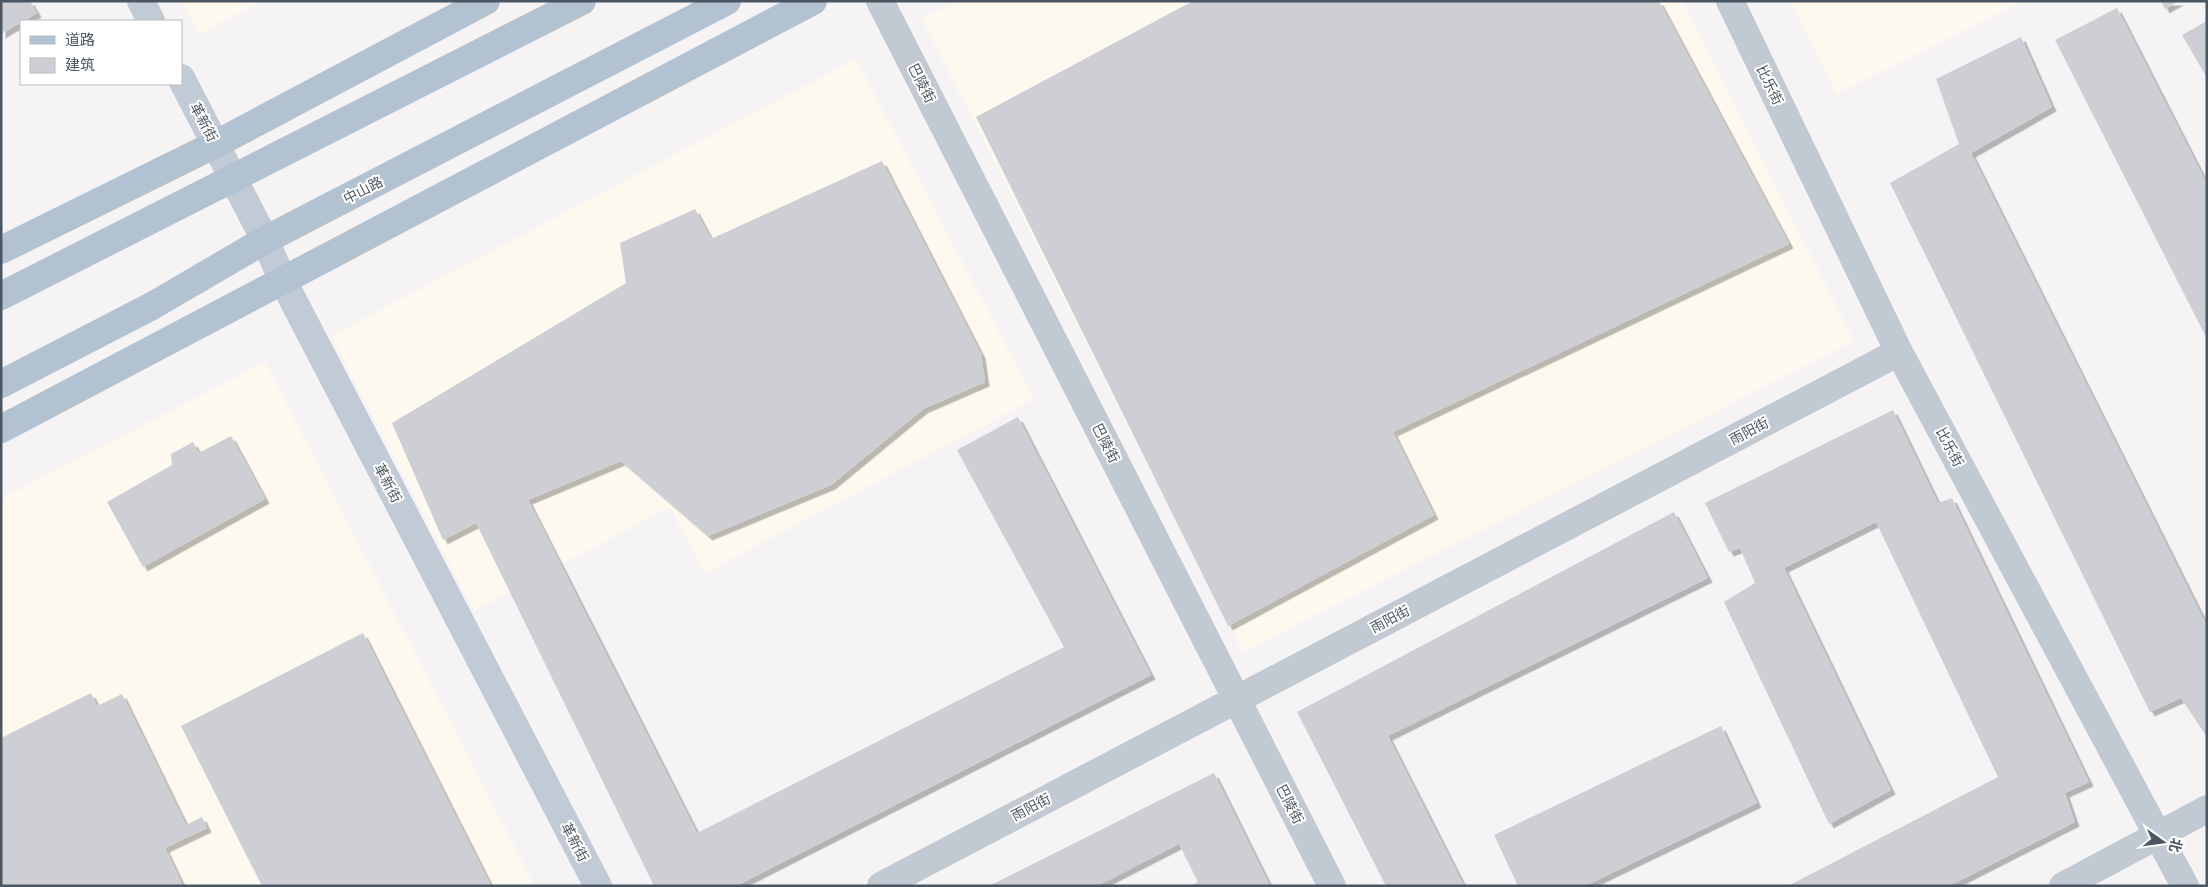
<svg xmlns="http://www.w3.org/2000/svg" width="2208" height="887" viewBox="0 0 2208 887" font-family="Inter,'Noto Sans SC',sans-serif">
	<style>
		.commercial { fill: #fdf9ef }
		.building { fill: #cdcfd5; filter: url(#shadow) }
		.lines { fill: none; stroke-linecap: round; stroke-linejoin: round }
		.tertiary { stroke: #c1cad2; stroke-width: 28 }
		.secondary { stroke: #c1cbd6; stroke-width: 28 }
		.primary { stroke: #b3c2d1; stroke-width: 28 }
		.labels { text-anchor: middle; stroke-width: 4; stroke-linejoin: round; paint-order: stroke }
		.street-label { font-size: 14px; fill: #4a5661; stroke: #fff }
	</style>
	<defs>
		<filter id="shadow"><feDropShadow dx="4.5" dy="4.5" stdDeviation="0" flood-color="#0004"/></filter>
	</defs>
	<rect width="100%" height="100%" fill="#f5f3f3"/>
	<g class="commercial">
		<polygon points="182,1 262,1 199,34"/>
		<polygon points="956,1 1682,1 1854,341 1243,652 922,19"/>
		<polygon points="1791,1 2024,1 1836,94"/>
		<polygon points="856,59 1034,399 705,573 670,507 474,611 331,336"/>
		<polygon points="265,362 535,886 1,886 1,499"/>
	</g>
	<g class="building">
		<polygon points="1,1 30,1 37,13 1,34"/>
		<polygon points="1193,1 1659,1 1789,244 1393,432 1434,515 1228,626 976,117"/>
		<polygon points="2161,1 2179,1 2165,9"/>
		<polygon points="2117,8 2207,184 2207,339 2055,40"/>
		<polygon points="2207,21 2207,78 2182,35"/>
		<polygon points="2021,37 2052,107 1971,153 2207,626 2207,737 2181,698 2150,712 1890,183 1959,144 1936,79"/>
		<polygon points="882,161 981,354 985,382 923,409 831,485 708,536 621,461 528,500 697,833 1064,647 957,450 1018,417 1151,675 736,886 654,886 476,523 443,540 392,423 626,283 620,243 695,209 711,239"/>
		<polygon points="1893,410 1938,503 1952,498 2089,782 2065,793 2075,822 1949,886 1788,886 1998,777 1876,522 1784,568 1891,790 1829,824 1724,602 1755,583 1740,548 1729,552 1705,503"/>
		<polygon points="231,436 265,499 143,567 107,502 172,465 171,454 193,442 199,453"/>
		<polygon points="1674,512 1708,578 1388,736 1464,886 1386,886 1297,712"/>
		<polygon points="363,633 491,886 262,886 181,726"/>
		<polygon points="91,693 97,706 122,694 186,825 202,817 207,828 165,848 183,886 1,886 1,738"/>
		<polygon points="1721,726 1757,803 1585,886 1518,886 1494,835"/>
		<polygon points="1214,773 1270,886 1190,886 1198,882 1179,844 1097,886 989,886"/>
	</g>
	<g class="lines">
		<g class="tertiary">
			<polyline points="880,1 1332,886"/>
			<polyline points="1730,1 1899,352 2185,886"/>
			<polyline points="881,886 1899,352"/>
			<polyline points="2063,886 2207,809"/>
		</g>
		<g class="secondary">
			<polyline points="141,1 151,21"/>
			<polyline points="181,78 265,240 283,281 598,886"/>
		</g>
		<g class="primary">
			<polyline points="1,250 216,144 486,1"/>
			<polyline points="1,296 582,1"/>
			<polyline points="1,384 152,306 265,240 727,1"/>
			<polyline points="1,429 813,1"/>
		</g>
	</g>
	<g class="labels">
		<g class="street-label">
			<text transform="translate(922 83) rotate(63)" y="5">巴陵街</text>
			<text transform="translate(1770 85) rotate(64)" y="5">比乐街</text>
			<text transform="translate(204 122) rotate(62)" y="5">革新街</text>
			<text transform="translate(363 190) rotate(-27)" y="5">中山路</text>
			<text transform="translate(1749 431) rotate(-28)" y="5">雨阳街</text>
			<text transform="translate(1106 443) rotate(63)" y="5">巴陵街</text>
			<text transform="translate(1950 447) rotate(62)" y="5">比乐街</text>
			<text transform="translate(388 483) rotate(62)" y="5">革新街</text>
			<text transform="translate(1390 619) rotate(-28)" y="5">雨阳街</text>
			<text transform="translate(1290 804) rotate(63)" y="5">巴陵街</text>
			<text transform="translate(1031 807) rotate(-28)" y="5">雨阳街</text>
			<text transform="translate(575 842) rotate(62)" y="5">革新街</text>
		</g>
	</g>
	<rect width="2208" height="887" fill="none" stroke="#4a5661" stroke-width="5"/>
	<rect x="20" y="20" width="162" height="65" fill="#ffffff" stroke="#b7bbc0"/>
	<rect x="30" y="36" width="25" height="8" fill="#b3c2d1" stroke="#b7bbc0"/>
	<text x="65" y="45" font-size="15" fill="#4a5661">道路</text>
	<rect x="30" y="58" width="25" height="15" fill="#cdcfd5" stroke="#b7bbc0"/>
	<text x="65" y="70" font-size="15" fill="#4a5661">建筑</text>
	<g transform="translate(2163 842) rotate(104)" stroke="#ffffff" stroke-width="4" paint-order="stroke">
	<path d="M0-4L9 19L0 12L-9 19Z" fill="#4a5661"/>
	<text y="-8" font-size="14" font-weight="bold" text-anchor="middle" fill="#4a5661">北</text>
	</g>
</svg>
